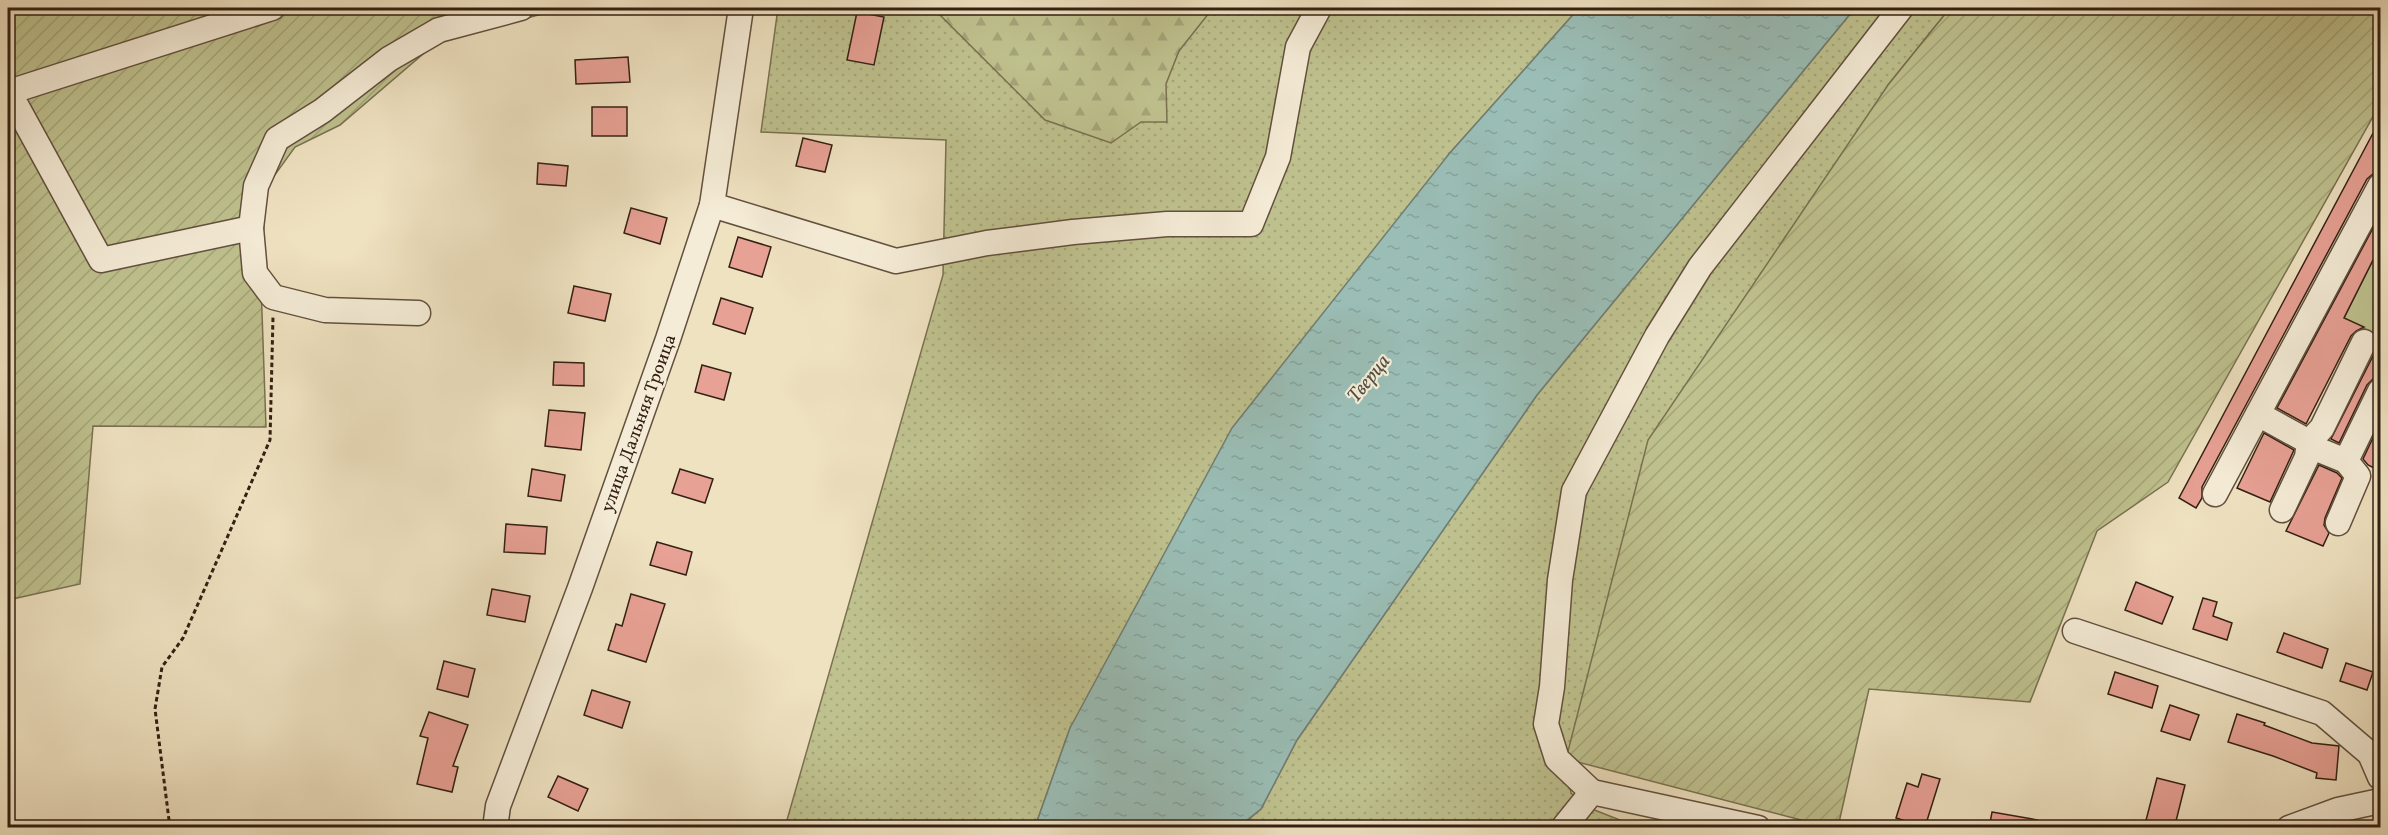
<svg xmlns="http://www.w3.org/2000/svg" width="2388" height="835" viewBox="0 0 2388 835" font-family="Vollkorn,serif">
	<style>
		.grass { fill: url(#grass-dots); stroke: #797151; stroke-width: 1.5 }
		.forest { fill: url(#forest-firs); stroke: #797151; stroke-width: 1.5 }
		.garden { fill: url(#garden-furrows); stroke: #797151; stroke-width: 1.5 }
		.pitch { fill: #bfc28f; stroke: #797151; stroke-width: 1.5 }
		.water { fill: url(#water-ripples); stroke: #717e74; stroke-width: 1.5 }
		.building { fill: #e8a195; stroke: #332013; stroke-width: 1.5 }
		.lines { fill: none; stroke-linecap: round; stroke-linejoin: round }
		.minor-casing { stroke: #62503e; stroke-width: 27 }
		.path { stroke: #332013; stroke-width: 3; stroke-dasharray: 4.5 3; stroke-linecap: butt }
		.minor { stroke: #f5ecd7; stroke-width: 24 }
		.labels { text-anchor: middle; stroke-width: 4.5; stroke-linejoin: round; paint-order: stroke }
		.street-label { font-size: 18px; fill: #332013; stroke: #f5ecd7 }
		.water-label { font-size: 20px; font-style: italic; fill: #524f44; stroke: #f5ecd7 }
	</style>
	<defs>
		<pattern id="grass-dots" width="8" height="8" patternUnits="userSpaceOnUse" patternTransform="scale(1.5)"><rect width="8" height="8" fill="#bfc28f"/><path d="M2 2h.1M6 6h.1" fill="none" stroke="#a5a67a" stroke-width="1.8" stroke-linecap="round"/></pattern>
		<pattern id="forest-firs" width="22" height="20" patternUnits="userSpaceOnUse" patternTransform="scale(1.5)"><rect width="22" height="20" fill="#bfc28f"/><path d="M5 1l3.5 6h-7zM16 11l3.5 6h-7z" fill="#a5a67a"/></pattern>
		<pattern id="garden-furrows" width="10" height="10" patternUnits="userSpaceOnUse" patternTransform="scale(1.5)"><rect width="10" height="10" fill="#bfc28f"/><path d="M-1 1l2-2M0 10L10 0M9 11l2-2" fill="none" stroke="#a5a67a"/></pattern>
		<pattern id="water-ripples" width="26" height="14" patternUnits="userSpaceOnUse" patternTransform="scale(1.5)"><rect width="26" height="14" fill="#9abdb5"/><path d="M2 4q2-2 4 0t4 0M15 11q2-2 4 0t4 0" fill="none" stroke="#85a29b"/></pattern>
	</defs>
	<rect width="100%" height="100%" fill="#efe2c1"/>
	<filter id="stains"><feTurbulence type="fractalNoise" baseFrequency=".00333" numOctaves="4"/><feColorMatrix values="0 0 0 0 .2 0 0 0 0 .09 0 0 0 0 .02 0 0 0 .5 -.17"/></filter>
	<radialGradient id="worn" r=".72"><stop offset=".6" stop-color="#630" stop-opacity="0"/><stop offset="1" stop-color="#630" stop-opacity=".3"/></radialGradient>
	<g class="grass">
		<polygon points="778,8 1579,8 1449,154 1070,728 1035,827 785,827 943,275 946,140 761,132"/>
		<polygon points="1855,8 1950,8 1888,85 1566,759 1571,793 1587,807 1620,820 1613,828 1238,828 1261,809 1297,740 1537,395"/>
	</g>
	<polygon class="forest" points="986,8 1213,8 1179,51 1166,84 1167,122 1141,122 1111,143 1045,120 940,15"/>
	<g class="garden">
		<polygon points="8,8 564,8 436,43 340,125 295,147 258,198 266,427 93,426 80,584 8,600"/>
		<polygon points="1950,8 2380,8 2380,104 2168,482 2097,531 2030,702 1869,689 1838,827 1828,827 1566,759 1648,440 1888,85"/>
	</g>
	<polygon class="pitch" points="2380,246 2380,337 2344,318"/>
	<polygon class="water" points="1579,8 1855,8 1537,395 1297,740 1261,809 1238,827 1035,827 1070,728 1232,428 1449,154"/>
	<g class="building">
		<polygon points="857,12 884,17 874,65 847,60"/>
		<polygon points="628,57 630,82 576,84 575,60"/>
		<rect x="592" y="107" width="35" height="29"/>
		<polygon points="2380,120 2380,172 2373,174 2367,179 2202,487 2202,498 2196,508 2179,498"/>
		<polygon points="803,138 832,145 825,172 796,166"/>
		<polygon points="538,163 568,166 566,186 537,184"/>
		<polygon points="631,208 667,218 660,244 624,233"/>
		<polygon points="2380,215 2380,246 2344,318 2364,327 2356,331 2351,336 2306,424 2277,408"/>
		<polygon points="738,237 771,247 762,277 729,267"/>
		<polygon points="574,286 611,294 605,321 568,313"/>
		<polygon points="721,298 753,308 745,334 713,324"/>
		<polygon points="2378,341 2380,342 2380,377 2373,379 2367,385 2339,443 2331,439 2377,348"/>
		<polygon points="554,362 584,363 584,386 553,385"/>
		<polygon points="702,365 731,373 724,400 695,392"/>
		<polygon points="549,410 585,413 581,450 545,446"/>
		<polygon points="2380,423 2380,453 2374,468 2368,465 2363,459"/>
		<polygon points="2264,433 2294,450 2270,502 2237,488"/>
		<polygon points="2319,465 2337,473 2342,478 2325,518 2324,525 2329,533 2323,546 2286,531"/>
		<polygon points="532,469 565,475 561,501 528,496"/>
		<polygon points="680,469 713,479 705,503 672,493"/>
		<polygon points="506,524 547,527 545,554 504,552"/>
		<polygon points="657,542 692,552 686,575 650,565"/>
		<polygon points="2136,582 2173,597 2162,624 2125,610"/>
		<polygon points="492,589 530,596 525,622 487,615"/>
		<polygon points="631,594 665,604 646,662 608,650 616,624 622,626"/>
		<polygon points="2203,598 2217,602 2213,616 2232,623 2227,640 2193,629"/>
		<polygon points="2284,633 2328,649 2322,668 2277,652"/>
		<polygon points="444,661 475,669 468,697 437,689"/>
		<polygon points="2346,663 2373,672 2367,690 2340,681"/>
		<polygon points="2115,672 2158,686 2152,708 2108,694"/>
		<polygon points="592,690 630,702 622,728 584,715"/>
		<polygon points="2170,705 2199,715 2190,740 2161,731"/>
		<polygon points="429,712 468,725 453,766 458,767 452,792 417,784 428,738 420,736"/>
		<polygon points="2237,714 2265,723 2264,725 2312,743 2339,746 2336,780 2316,778 2317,773 2273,756 2228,742"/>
		<polygon points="1922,774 1940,779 1925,827 1896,818 1907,783 1918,787"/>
		<polygon points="558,776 588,789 578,811 548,797"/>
		<polygon points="2157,778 2185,785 2175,825 2160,822 2159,828 2144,828"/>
		<polygon points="1992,812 2038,820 2037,828 1989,828"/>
	</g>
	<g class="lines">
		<g class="minor-casing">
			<g id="minor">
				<polyline points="712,205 896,261 987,243 1073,232 1167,224 1251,224 1278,157 1298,47 1319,8"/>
				<polyline points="251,228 101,260 9,92 272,8"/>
				<polyline points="418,313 325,310 273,297 255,273 251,228 256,186 277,139 322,111 389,59 439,30 521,8"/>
				<polyline points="2258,414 2309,442 2319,450 2346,461 2358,476 2338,523"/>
				<polyline points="2346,461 2380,391"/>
				<polyline points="2215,494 2380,186"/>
				<polyline points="2282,510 2307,457 2309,442 2322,428 2364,342"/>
				<polyline points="2075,631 2322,713 2370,754 2380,777"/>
				<polyline points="1592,792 1557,759 1546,724 1552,687 1560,580 1574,491 1657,336 1700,267 1901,8"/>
				<polyline points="1592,792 1758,828"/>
				<polyline points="495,828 498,806 580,588 668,339 712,205 741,8"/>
				<polyline points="1563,828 1592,792"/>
				<polyline points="2289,828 2338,810 2380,801"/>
			</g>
		</g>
		<polyline class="path" points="170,828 155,709 162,667 183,638 270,440 273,317"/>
		<use href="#minor" class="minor"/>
	</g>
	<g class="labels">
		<g class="street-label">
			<text transform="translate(638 423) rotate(-70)" y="6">улица Дальняя Троица</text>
		</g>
		<g class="water-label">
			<text transform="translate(1368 378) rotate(-51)" y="7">Тверца</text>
		</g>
	</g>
	<rect width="2388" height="835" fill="none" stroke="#efe2c1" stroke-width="30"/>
	<rect x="9" y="9" width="2370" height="817" fill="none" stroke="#332013" stroke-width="3"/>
	<rect x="15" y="15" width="2358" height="805" fill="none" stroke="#332013" stroke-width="1.5"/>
	<rect width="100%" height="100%" filter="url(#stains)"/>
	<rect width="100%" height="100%" fill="url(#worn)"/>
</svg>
